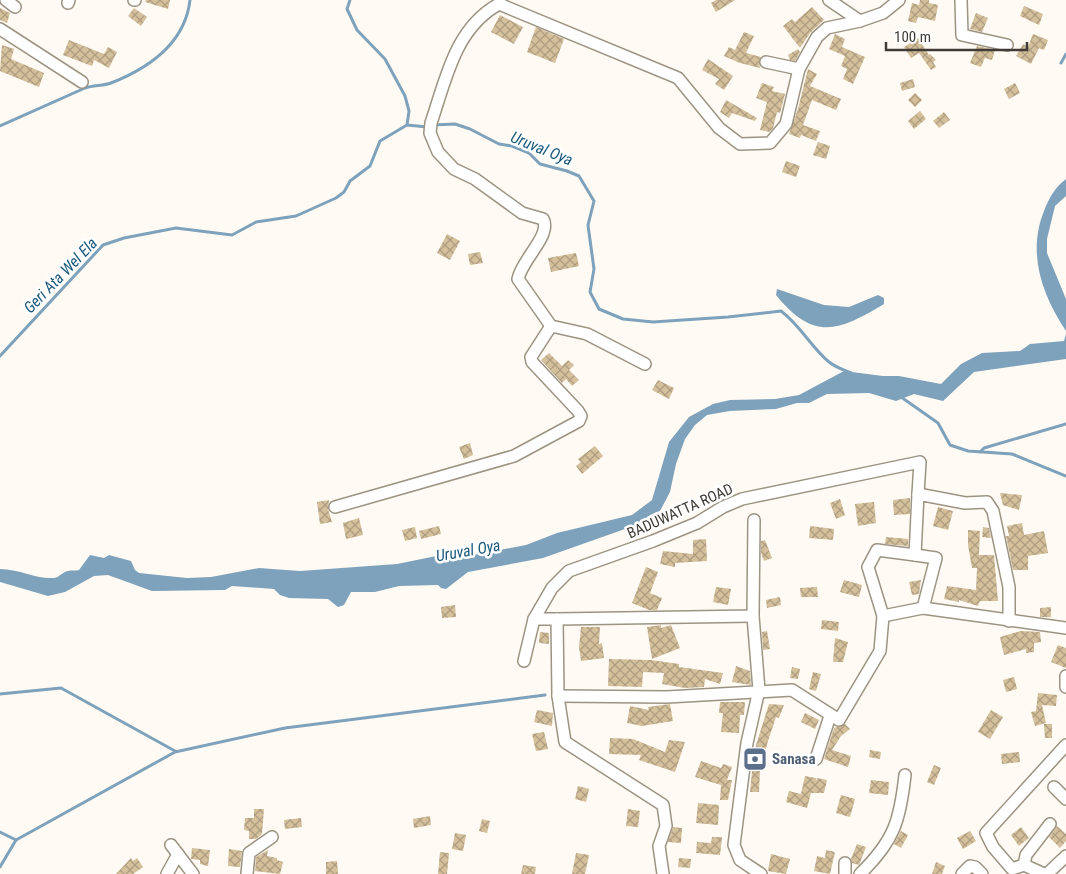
<svg xmlns="http://www.w3.org/2000/svg" width="1066" height="874" viewBox="0 0 1066 874" font-family="'Roboto Condensed',sans-serif">
	<style>
		.water { fill: #7ea2bb }
		.lines { fill: none; stroke-linecap: round; stroke-linejoin: round }
		.stream { stroke: #7ea2bb; stroke-width: 3 }
		.building { fill: url(#building-cross-hatch) }
		.minor-casing { stroke: #9c9383; stroke-width: 14 }
		.minor { stroke: #fff; stroke-width: 11 }
		.labels { text-anchor: middle; stroke-width: 5; stroke-linejoin: round; paint-order: stroke }
		.street-label { font-size: 15px; fill: #403c35; stroke: #fff }
		.service-label { font-size: 15px; font-weight: bold; fill: #4e5e75; stroke: #fff; text-anchor: start }
		.water-label { font-size: 16px; font-style: italic; fill: #1a587b; stroke: #fff }
	</style>
	<defs>
		<pattern id="building-cross-hatch" width="8" height="8" patternUnits="userSpaceOnUse" patternTransform="scale(1.25)"><rect width="8" height="8" fill="#d5c09c"/><path d="M0 0l8 8M0 8l8-8" fill="none" stroke="#ae9d80"/></pattern>
	</defs>
	<rect width="100%" height="100%" fill="#fffbf4"/>
	<g class="water">
		<path d="M1066,179V196L1055,206L1047,239V253L1066,299V331C1042,295 1027,253 1044,211C1049,198 1055,187 1066,179Z"/>
		<path d="M777,289L824,305L849,307L878,295L884,298V304C839,331 814,342 776,295Z"/>
		<path d="M1066,334V359L974,372L943,401L914,394L896,401L869,393L827,394L809,403H797L776,409L730,411L707,415L695,425L685,439L676,464L670,492L660,511C646,514 641,526 629,531L625,529L543,558L468,572L446,589L441,588L438,585L399,586L375,592H351L344,605L338,607L328,599L289,598L280,595L274,589L232,586L225,590L152,591L108,575L94,576L65,592L48,596L0,582V569C19,569 35,579 54,578C60,577 62,572 68,571C71,570 76,571 79,570L90,555L104,558L109,555L131,561L135,570L139,573L187,578L211,577L259,568L300,571L397,564L446,554L473,555L526,545L557,533L632,515L652,500L669,442L689,417L713,404L730,400L775,399L799,395L844,371L883,376H899L941,384L961,364L982,353L1020,351L1030,344L1064,341Z"/>
	</g>
	<g class="lines">
		<g class="stream">
			<polyline points="350,0 347,9 357,30 385,59 405,96 409,111 407,125 427,127"/>
			<polyline points="1061,63 1066,54"/>
			<path d="M433,125L455,124L470,129L499,144L512,146L529,153L540,164L567,171L579,176L594,201L588,225L594,269L590,292L599,309L623,319L653,322L728,317L781,311C800,325 811,347 829,362C835,367 844,370 851,373"/>
			<path d="M0,126L85,88C94,85 103,86 111,83C149,68 185,43 190,0"/>
			<polyline points="0,356 103,245 124,238 176,228 232,235 256,222 296,216 336,198 344,192 350,181 370,166 380,141 407,125"/>
			<polyline points="901,397 938,423 950,445 968,451 1012,454 1066,476"/>
			<polyline points="980,452 984,448 1066,424"/>
			<polyline points="0,694 61,688 175,751"/>
			<polyline points="0,832 16,840 0,867"/>
			<polyline points="16,840 175,752 285,728 545,695"/>
		</g>
	</g>
	<g class="building">
		<polygon points="146,0 170,0 168,9 145,2"/>
		<polygon points="716,0 735,0 716,12 711,3"/>
		<polygon points="920,0 929,0 929,3 938,5 935,21 918,17 916,23 908,21 912,3 919,5"/>
		<polygon points="1024,6 1043,14 1039,25 1020,16"/>
		<polygon points="812,7 824,20 810,33 800,48 783,26 792,19 795,22"/>
		<polygon points="0,8 10,13 7,23 0,20"/>
		<polygon points="134,8 147,17 141,26 128,16"/>
		<polygon points="976,13 988,18 982,32 970,29"/>
		<polygon points="500,15 523,27 514,44 491,32"/>
		<polygon points="536,27 564,39 555,63 527,52"/>
		<polygon points="744,32 754,36 746,53 761,57 759,61 760,68 740,63 724,56 729,47 735,50"/>
		<polygon points="835,34 845,39 842,47 865,57 853,84 843,79 847,69 841,66 845,56 829,49"/>
		<polygon points="1033,34 1048,40 1044,50 1039,48 1031,64 1016,56 1023,44 1028,47"/>
		<polygon points="918,38 929,55 930,54 936,60 933,62 936,67 931,70 919,53 911,58 904,47"/>
		<polygon points="69,40 104,54 108,47 117,52 109,68 94,60 92,66 63,55"/>
		<polygon points="2,45 14,49 11,59 44,73 39,87 0,71"/>
		<polygon points="977,46 995,50 992,60 985,58 981,67 970,63"/>
		<polygon points="798,49 800,52 795,61 790,60 788,55"/>
		<polygon points="708,59 733,76 724,90 715,84 719,79 702,70"/>
		<polygon points="808,69 817,74 810,86 841,99 836,110 812,100 803,125 820,131 816,141 801,135 800,138 789,134 798,109"/>
		<polygon points="913,79 915,87 902,91 900,83"/>
		<polygon points="762,83 774,87 772,91 785,94 780,113 777,112 773,128 769,132 760,130 767,102 756,98"/>
		<polygon points="1015,83 1020,93 1009,99 1004,89"/>
		<polygon points="915,93 922,100 915,107 908,100"/>
		<polygon points="726,100 757,118 755,121 732,113 729,118 720,112"/>
		<polygon points="920,111 926,119 914,129 908,121"/>
		<polygon points="944,112 950,120 939,128 933,121"/>
		<polygon points="818,142 830,146 826,159 813,155"/>
		<polygon points="786,161 800,166 796,177 782,172"/>
		<polygon points="447,234 460,241 450,260 437,253"/>
		<polygon points="480,252 483,263 470,265 468,254"/>
		<polygon points="576,253 579,266 551,272 548,258"/>
		<polygon points="549,353 562,366 568,360 574,365 569,370 579,380 572,386 566,379 562,383 541,360"/>
		<polygon points="658,380 674,388 669,399 652,390"/>
		<polygon points="470,443 473,455 464,459 459,447"/>
		<polygon points="595,446 603,456 582,474 576,466 581,462 578,459"/>
		<polygon points="1000,493 1022,495 1019,510 1003,505"/>
		<polygon points="910,498 910,514 894,515 893,500"/>
		<polygon points="840,499 845,515 836,519 830,503"/>
		<polygon points="329,500 328,509 332,522 320,524 317,502"/>
		<polygon points="874,502 876,523 858,526 855,504"/>
		<polygon points="938,507 953,511 948,530 933,526"/>
		<polygon points="359,518 363,535 346,539 343,523"/>
		<polygon points="1022,523 1024,535 1044,531 1048,553 1028,556 1028,570 1013,570 1006,536 1009,536 1007,526"/>
		<polygon points="439,526 441,534 421,539 419,531"/>
		<polygon points="810,526 834,529 833,540 809,538"/>
		<polygon points="415,527 417,538 405,541 402,530"/>
		<polygon points="983,527 989,528 991,538 982,537"/>
		<polygon points="968,530 980,531 979,555 994,555 998,601 980,601 978,606 959,600 959,602 944,599 947,586 976,590 977,568 972,568 968,545"/>
		<polygon points="886,537 908,539 908,546 885,544"/>
		<polygon points="706,539 707,561 675,563 675,567 660,564 663,551 693,554 693,540"/>
		<polygon points="765,540 772,558 764,561 761,553 761,541"/>
		<polygon points="646,567 658,572 650,593 662,598 657,610 649,610 632,603"/>
		<polygon points="844,580 862,585 859,597 840,592"/>
		<polygon points="921,580 919,594 912,595 909,582"/>
		<polygon points="716,587 731,589 728,605 713,602"/>
		<polygon points="817,587 818,597 801,597 800,588"/>
		<polygon points="780,597 781,605 767,608 766,600"/>
		<polygon points="455,605 456,617 442,618 441,607"/>
		<polygon points="1051,607 1051,617 1040,617 1040,608"/>
		<polygon points="822,620 839,622 838,631 821,629"/>
		<polygon points="661,625 661,628 671,625 680,648 652,659 647,627"/>
		<polygon points="581,627 600,627 599,644 602,643 604,658 581,661 579,647"/>
		<polygon points="767,631 770,649 763,650 762,632"/>
		<polygon points="1021,631 1040,632 1041,642 1034,643 1034,652 1026,653 1026,649 1004,655 1000,637"/>
		<polygon points="540,632 549,633 549,644 539,643"/>
		<polygon points="835,638 848,642 843,662 833,662"/>
		<polygon points="1058,645 1066,648 1066,668 1051,662"/>
		<polygon points="609,659 651,660 679,664 679,667 723,673 720,684 705,679 704,687 685,688 662,684 664,673 643,672 642,687 608,686"/>
		<polygon points="736,666 750,671 751,685 732,682"/>
		<polygon points="792,667 800,669 798,679 790,678"/>
		<polygon points="813,672 821,674 816,691 809,689"/>
		<polygon points="1014,677 1017,689 1006,692 1003,680"/>
		<polygon points="1038,693 1057,695 1056,706 1042,705 1046,723 1035,726 1031,712 1036,711"/>
		<polygon points="720,702 745,702 744,715 740,715 739,733 721,732 723,713 719,713"/>
		<polygon points="670,704 673,721 642,726 627,723 630,706 649,710 648,707"/>
		<polygon points="769,704 784,705 779,718 776,717 768,741 760,771 759,792 750,792 754,750 756,751 756,745"/>
		<polygon points="537,710 553,713 552,726 534,722"/>
		<polygon points="991,710 1003,717 990,739 978,732"/>
		<polygon points="805,713 819,720 815,729 801,722"/>
		<polygon points="845,724 850,729 841,736 832,750 851,756 848,767 824,759 834,728"/>
		<polygon points="1044,724 1052,724 1052,738 1045,738"/>
		<polygon points="544,732 548,749 536,751 532,734"/>
		<polygon points="610,738 633,739 665,752 669,740 685,742 675,772 639,760 641,755 609,754"/>
		<polygon points="870,750 881,752 880,759 869,757"/>
		<polygon points="1019,752 1020,762 1002,764 1001,754"/>
		<polygon points="701,761 721,768 723,764 732,767 727,780 732,780 728,800 720,800 721,785 695,777"/>
		<polygon points="934,765 941,768 934,785 927,782"/>
		<polygon points="805,776 816,778 816,781 817,778 827,780 824,793 811,793 807,808 786,802 789,791 801,794"/>
		<polygon points="871,780 889,782 888,795 869,793"/>
		<polygon points="578,786 589,789 586,802 575,799"/>
		<polygon points="841,795 855,799 850,817 836,813"/>
		<polygon points="698,803 719,805 718,825 696,823"/>
		<polygon points="254,809 264,809 262,834 256,839 249,839 249,831 244,830 245,818 254,818"/>
		<polygon points="628,809 640,811 638,827 626,826"/>
		<polygon points="430,816 431,825 414,828 413,819"/>
		<polygon points="301,818 302,827 285,829 284,820"/>
		<polygon points="482,819 490,821 487,833 479,831"/>
		<polygon points="1057,826 1066,834 1066,841 1060,848 1049,837"/>
		<polygon points="673,827 682,828 681,843 668,842"/>
		<polygon points="1021,827 1029,838 1019,846 1011,835"/>
		<polygon points="901,831 908,835 901,848 894,844"/>
		<polygon points="970,831 976,841 963,849 957,838"/>
		<polygon points="455,833 466,835 463,851 452,849"/>
		<polygon points="712,837 722,837 720,855 696,853 697,842 711,843"/>
		<polygon points="857,844 866,847 859,865 852,863 851,859"/>
		<polygon points="192,848 210,850 208,866 200,864 200,860 191,859"/>
		<polygon points="229,849 242,851 240,867 228,866"/>
		<polygon points="268,850 267,856 277,858 277,860 283,862 280,874 255,871 256,857"/>
		<polygon points="826,850 835,852 830,874 814,871 817,856 825,858"/>
		<polygon points="440,852 449,853 447,874 438,874"/>
		<polygon points="576,853 589,855 585,874 572,874"/>
		<polygon points="771,854 790,859 786,874 768,871"/>
		<polygon points="131,858 133,861 137,858 143,867 133,874 116,874"/>
		<polygon points="679,858 691,859 690,868 678,867"/>
		<polygon points="337,861 338,874 326,874 326,862"/>
		<polygon points="936,862 945,866 942,874 932,874"/>
		<polygon points="523,865 536,867 535,874 521,874"/>
	</g>
	<g class="lines">
		<g class="minor-casing">
			<g id="minor">
				<polyline points="6,0 15,7"/>
				<polyline points="134,0 135,0"/>
				<polyline points="500,0 499,4 678,78 719,128 740,144 770,143 786,124 799,69 817,37 827,28 860,21 883,13 899,0"/>
				<polyline points="829,0 860,21"/>
				<polyline points="961,0 962,35 1007,45"/>
				<polyline points="68,3 69,0"/>
				<path d="M499,4C455,28 446,79 431,123L430,133L438,152L454,169L475,179L522,213L543,219C552,235 522,259 518,279L551,326L587,334L645,364"/>
				<polyline points="0,29 82,82"/>
				<polyline points="766,62 799,69"/>
				<polyline points="335,507 514,456 579,421 581,416 578,411 532,362 531,357 551,326"/>
				<polyline points="915,555 936,558 923,608"/>
				<polyline points="753,616 759,690 747,743 734,845 740,860 761,874"/>
				<polyline points="883,616 868,567 877,550 915,555 918,494 965,503 987,502 993,511 1009,587 1009,621"/>
				<polyline points="534,619 557,619 558,696 565,742 663,805 666,826 659,846 663,874"/>
				<polyline points="557,619 753,616 754,520"/>
				<polyline points="524,661 534,619 552,588 569,571 653,541 697,523 723,507 742,499 920,462 918,494"/>
				<polyline points="1066,676 1066,687"/>
				<polyline points="558,696 667,697 792,690 839,720 880,651 883,616 923,608 1066,628"/>
				<polyline points="816,759 830,716"/>
				<polyline points="1054,787 1066,799"/>
				<polyline points="1050,824 1026,855 1024,865 1012,869 993,847 986,833 1066,745"/>
				<polyline points="171,845 193,874"/>
				<polyline points="1024,865 1044,874"/>
				<polyline points="167,874 178,854"/>
				<polyline points="247,874 249,853 272,837"/>
				<polyline points="845,874 845,863"/>
				<path d="M860,874C894,841 900,821 905,775"/>
				<polyline points="962,874 970,866 975,867 982,874"/>
				<polyline points="1047,874 1066,856"/>
			</g>
		</g>
		<use href="#minor" class="minor"/>
	</g>
	<defs>
		<g id="bank-square" transform="scale(1.25)"><rect x="-9" y="-9" width="18" height="18" rx="4" fill="#5c6f8a" stroke="#fff"/><path d="M-6-4H6V4H-6ZM0-2.3a2.3 2.3 0 1 0 0 4.6a2.3 2.3 0 1 0 0-4.6Z" fill="#fff"/></g>
	</defs>
	<g fill-rule="evenodd">
		<use href="#bank-square" x="755" y="759"/>
	</g>
	<g class="labels">
		<g class="street-label">
			<text transform="translate(680 511) rotate(-24)" y="5">BADUWATTA ROAD</text>
		</g>
		<g class="service-label">
			<text x="772" y="764">Sanasa</text>
		</g>
		<g class="water-label">
			<text transform="translate(542 148) rotate(22)" y="6">Uruval Oya</text>
			<text transform="translate(60 275) rotate(-46)" y="6">Geri Ata Wel Ela</text>
			<text transform="translate(468 550) rotate(-10)" y="6">Uruval Oya</text>
		</g>
	</g>
	<path d="M886 42v8h141v-8" fill="none" stroke="#403c35" stroke-width="2.5"/>
	<text x="894" y="42" font-size="15" fill="#403c35" stroke="#ffffff" stroke-width="4" paint-order="stroke">100 m</text>
</svg>
